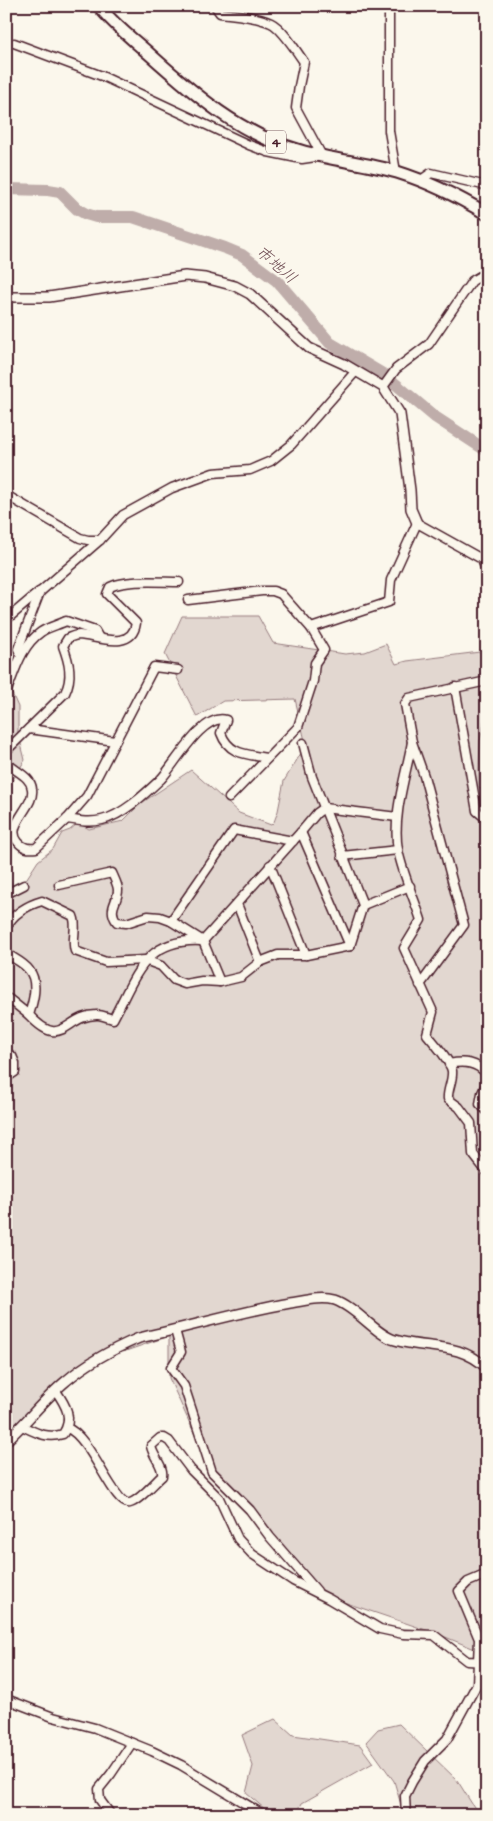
<svg xmlns="http://www.w3.org/2000/svg" width="493" height="1821" viewBox="0 0 493 1821" font-family="'Architects Daughter','Klee One',sans-serif">
	<style>
		.green { fill: #e2d7d0; stroke: #967b7e }
		.lines { fill: none; stroke-linecap: round; stroke-linejoin: round }
		.river { stroke: #bfadaa; stroke-width: 12 }
		.minor-casing { stroke: #4a1f2b; stroke-width: 11 }
		.tertiary-casing { stroke: #4a1f2b; stroke-width: 12 }
		.primary-casing { stroke: #4a1f2b; stroke-width: 15 }
		.minor { stroke: #fbf7ec; stroke-width: 8 }
		.tertiary { stroke: #fbf7ec; stroke-width: 9 }
		.primary { stroke: #fbf7ec; stroke-width: 11 }
		.labels { text-anchor: middle; stroke-width: 4; stroke-linejoin: round; paint-order: stroke }
		.shield { fill: #fbf7ec; stroke: #7f6065; stroke-width: 1 }
		.shield-label { font-size: 14px; font-weight: bold; fill: #4a1f2b }
		.water-label { font-size: 16px; font-style: italic; fill: #6d4a51; stroke: #fbf7ec }
	</style>
	<rect width="100%" height="100%" fill="#fbf7ec"/>
	<filter id="ink" filterUnits="userSpaceOnUse"><feTurbulence type="fractalNoise" baseFrequency=".02" numOctaves="2"/><feDisplacementMap in="SourceGraphic" scale="10" xChannelSelector="R" yChannelSelector="G"/><feConvolveMatrix kernelMatrix="1 2 1 2 8 2 1 2 1" color-interpolation-filters="sRGB"/></filter>
	<g filter="url(#ink)">
		<g class="green">
			<polygon points="182,616 258,616 273,643 345,654 365,652 386,644 396,664 407,661 480,652 487,656 487,708 480,741 479,768 479,787 487,796 487,1654 438,1634 320,1594 212,1472 169,1378 169,1336 91,1363 6,1440 6,869 16,895 38,861 53,849 62,833 70,830 78,823 89,829 123,821 140,804 191,770 239,813 271,825 274,822 278,811 284,781 306,745 295,699 223,701 197,717 165,654"/>
			<polygon points="6,680 18,707 18,732 25,760 6,791"/>
			<polygon points="275,1719 293,1735 360,1745 373,1763 302,1803 296,1815 272,1815 246,1793 253,1766 242,1735"/>
			<polygon points="399,1724 457,1780 479,1815 404,1815 394,1781 366,1742 378,1729"/>
		</g>
		<g class="lines">
			<polyline class="river" points="6,189 48,190 60,192 77,209 86,214 96,217 133,217 225,248 242,255 277,281 330,343 386,376 435,417 487,451"/>
			<g class="minor-casing">
				<g id="minor">
					<polyline points="389,6 389,131 396,172"/>
					<path d="M14,43L102,76L249,145L268,152L302,159L322,156L296,108L299,86L304,62C297,52 282,28 271,23C256,16 236,15 220,13L215,6"/>
					<polyline points="421,180 431,173 487,186"/>
					<polyline points="383,387 396,369 429,344 472,281 487,272"/>
					<polyline points="6,495 80,538 88,540 100,540"/>
					<polyline points="482,560 487,572"/>
					<polyline points="188,600 262,591 273,591 281,594 311,628 324,650 315,663 313,681 298,727 229,798"/>
					<polyline points="6,620 39,592"/>
					<polyline points="311,628 389,602 391,580 417,523 487,562"/>
					<polyline points="21,655 18,649 40,592 100,540 123,515 172,488 213,473 250,470 271,461 291,445 356,371"/>
					<polyline points="455,687 477,811 483,816 487,816"/>
					<path d="M6,693C15,671 21,646 41,632C48,627 58,625 66,621L95,631L99,638"/>
					<polyline points="29,729 115,741"/>
					<path d="M412,742C406,775 392,816 398,850C402,872 414,898 421,920L404,948L433,1012L427,1034C434,1043 450,1060 452,1071C453,1081 447,1090 448,1099L459,1107L471,1123L473,1154L487,1172"/>
					<polyline points="303,743 312,777 363,905 350,946"/>
					<path d="M6,751L65,693C73,677 69,662 63,646L68,638C71,637 75,635 79,635C96,636 132,652 136,623L107,594L110,587C127,579 160,582 179,582"/>
					<path d="M6,762C14,771 31,776 32,789C35,807 4,825 18,842C23,848 28,849 36,848L67,819L87,796L154,667L178,670"/>
					<path d="M67,819C79,821 90,823 102,820C123,815 145,794 161,779C174,766 203,712 226,720L221,733C229,755 247,754 267,758"/>
					<polyline points="301,832 350,946"/>
					<polyline points="342,856 398,850"/>
					<polyline points="270,865 306,955"/>
					<path d="M59,885L112,873C114,878 118,885 118,890C118,903 107,908 117,922L126,923L148,916L160,917L171,921L203,941L220,982L241,977L260,962L278,955H306L350,946"/>
					<polyline points="6,894 24,885"/>
					<polyline points="237,904 260,962"/>
					<polyline points="363,905 410,886"/>
					<polyline points="171,921 234,830 293,841"/>
					<path d="M6,928C12,914 28,905 42,901L73,916C78,927 71,939 75,951L106,962L145,960L161,966L174,980L185,984L202,981L220,982"/>
					<polyline points="203,941 301,832 317,813 324,808 397,817"/>
					<path d="M6,953C14,959 23,962 29,970C39,982 33,1002 29,1015C63,1052 65,1014 98,1015C102,1015 108,1018 113,1019C136,977 144,938 201,941"/>
					<polyline points="420,985 464,925 424,776 412,742 405,704 409,698 487,681"/>
					<polyline points="6,999 9,999 29,1015"/>
					<polyline points="6,1053 12,1056 15,1063 15,1072 6,1078"/>
					<path d="M449,1064C465,1061 476,1062 487,1074"/>
					<polyline points="487,1083 482,1093 480,1104 487,1111"/>
					<polyline points="175,1330 181,1352 171,1368 184,1386 212,1472 250,1510 270,1537 317,1591"/>
					<path d="M22,1426C37,1433 47,1439 63,1434C74,1418 65,1404 56,1391"/>
					<path d="M67,1428C91,1436 114,1507 130,1503C139,1501 155,1482 162,1476C164,1466 153,1457 151,1446L160,1438H164L169,1441L191,1470L219,1498L238,1539L252,1554L293,1581L329,1599L380,1629L403,1634L434,1635L467,1661L487,1662"/>
					<polyline points="6,1699 53,1717 95,1728 152,1751 181,1765 264,1815"/>
					<polyline points="111,1815 100,1800 99,1789 111,1774 132,1743"/>
					<polyline points="406,1815 405,1796 412,1782 425,1761 447,1739 477,1684 479,1639 459,1591 468,1582 487,1574"/>
				</g>
			</g>
			<g class="tertiary-casing">
				<g id="tertiary">
					<polyline points="6,297 49,297 185,276 205,278 235,286 250,294 309,348 344,364 383,387 400,414 410,490 411,509 417,523"/>
					<path d="M6,1441C27,1422 44,1399 66,1381C87,1363 113,1349 139,1338C189,1327 239,1312 290,1303C304,1301 321,1296 335,1300C356,1307 376,1335 395,1340C429,1350 458,1341 487,1368"/>
				</g>
			</g>
			<g class="primary-casing">
				<path id="primary" d="M99,6C112,23 130,37 146,51C193,93 238,134 301,151C332,160 366,163 397,172C429,182 459,197 487,214"/>
			</g>
			<use href="#minor" class="minor"/>
			<use href="#tertiary" class="tertiary"/>
			<use href="#primary" class="primary"/>
		</g>
	</g>
	<g class="labels">
		<rect class="shield" x="266" y="130.5" width="20" height="23" rx="4"/>
		<g class="shield-label">
			<text x="276" y="147">4</text>
		</g>
		<g class="water-label">
			<text transform="translate(277 264) rotate(41)" y="6">市地川</text>
		</g>
	</g>
	<rect width="493" height="1821" fill="none" stroke="#fbf7ec" stroke-width="25"/>
	<rect x="12" y="12" width="468" height="1796" fill="none" stroke="#4a1f2b" stroke-width="2" filter="url(#ink)"/>
</svg>
